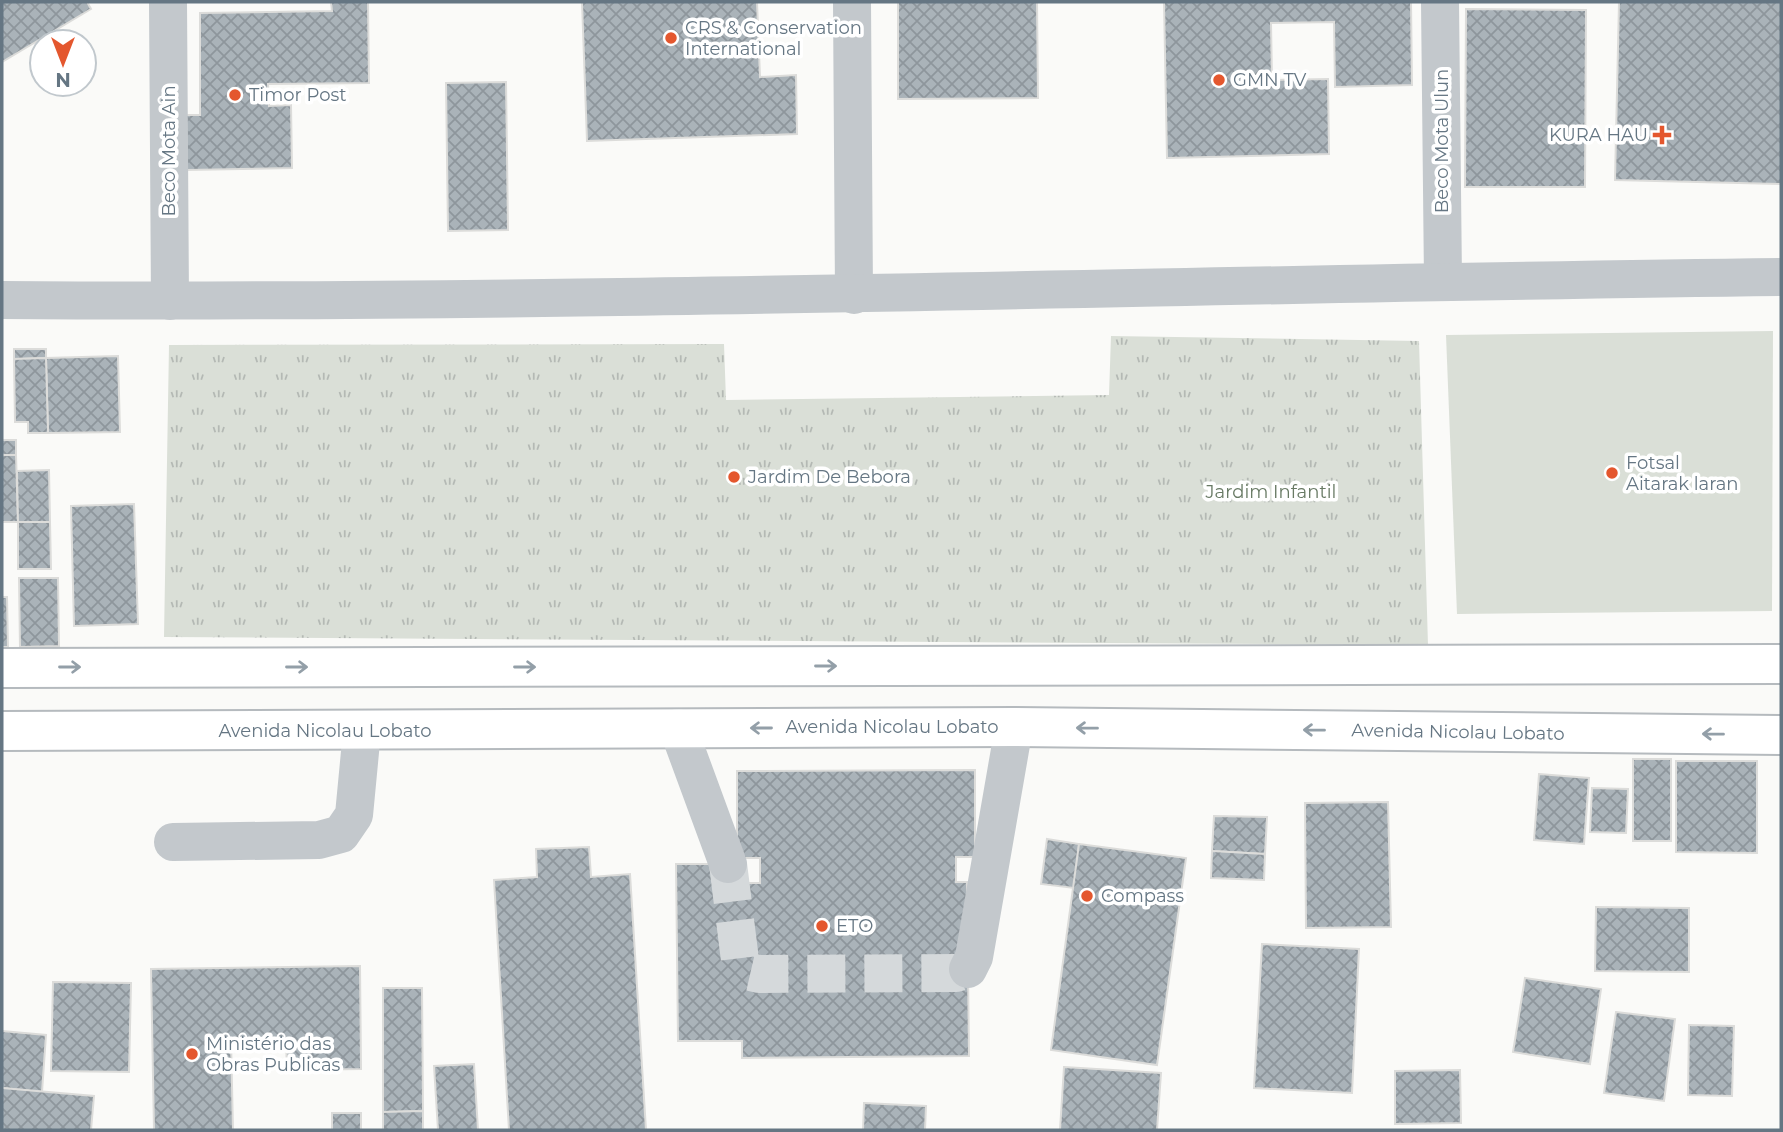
<svg xmlns="http://www.w3.org/2000/svg" width="1783" height="1132" viewBox="0 0 1783 1132" font-family="Montserrat,sans-serif">
	<style>
		.park { fill: url(#park-tufts) }
		.pitch { fill: #dadfd7 }
		.building { fill: url(#building-cross-hatch); stroke: #dcdcda; stroke-width: 2 }
		.lines { fill: none; stroke-linecap: round; stroke-linejoin: round }
		.minor-tunnel { stroke: #d5d9db; stroke-width: 38; stroke-dasharray: 38 19; stroke-linecap: butt }
		.major-casing { stroke: #b5babe; stroke-width: 42 }
		.minor { stroke: #c3c8cc; stroke-width: 38 }
		.major { stroke: #fff; stroke-width: 38 }
		.oneway { stroke: #939fa8 }
		.poi-dot { fill: #e4572e; stroke: #fff; stroke-width: 2.5 }
		.labels { text-anchor: middle; stroke-width: 7; stroke-linejoin: round; paint-order: stroke }
		.poi-label { font-size: 18px; fill: #657683; stroke: #fff; text-anchor: start }
		.street-label { font-size: 18px; fill: #657683; stroke: #fff }
		.park-label { font-size: 18px; fill: #687a64; stroke: #fff }
	</style>
	<defs>
		<pattern id="park-tufts" width="24" height="20" patternUnits="userSpaceOnUse" patternTransform="scale(1.75)"><rect width="24" height="20" fill="#dadfd7"/><path d="M3 7l-1-3M5 7V3M7 7l1-3M15 17l-1-3M17 17v-4M19 17l1-3" fill="none" stroke="#b4b9b4"/></pattern>
		<pattern id="building-cross-hatch" width="8" height="8" patternUnits="userSpaceOnUse" patternTransform="scale(1.75)"><rect width="8" height="8" fill="#aab3b9"/><path d="M0 0l8 8M0 8l8-8" fill="none" stroke="#8e969c"/></pattern>
	</defs>
	<rect width="100%" height="100%" fill="#fafaf8"/>
	<polygon class="park" points="1111,336 1419,341 1428,645 164,637 169,345 724,344 726,400 1109,395"/>
	<polygon class="pitch" points="1773,331 1772,611 1457,614 1446,335"/>
	<g class="building">
		<polygon points="2,2 87,2 91,9 2,62"/>
		<polygon points="331,2 368,2 369,83 268,84 269,106 291,105 292,168 187,170 186,115 200,115 200,13 332,11"/>
		<polygon points="582,2 757,2 760,77 796,75 797,134 587,141"/>
		<polygon points="898,2 1037,2 1038,98 898,99"/>
		<polygon points="1164,2 1411,2 1412,85 1335,87 1334,22 1271,23 1272,80 1328,79 1329,154 1167,158"/>
		<polygon points="1619,2 1781,2 1781,184 1615,180"/>
		<polygon points="1466,9 1586,10 1585,187 1465,187"/>
		<polygon points="506,82 508,230 448,231 446,83"/>
		<polygon points="14,349 46,349 46,358 14,359"/>
		<polygon points="118,356 120,432 48,433 46,358"/>
		<polygon points="46,358 48,433 28,433 28,422 15,422 14,359"/>
		<rect x="2" y="440" width="14" height="15"/>
		<polygon points="2,455 16,455 18,522 2,522"/>
		<polygon points="49,470 50,522 18,522 17,471"/>
		<polygon points="134,504 138,624 74,626 71,506"/>
		<polygon points="18,522 50,522 51,569 18,569"/>
		<polygon points="19,578 58,578 59,646 20,647"/>
		<polygon points="2,597 7,597 8,647 2,647"/>
		<rect x="1633" y="759" width="38" height="82"/>
		<polygon points="1676,761 1757,761 1757,853 1676,852"/>
		<polygon points="975,770 975,857 956,857 956,882 967,882 969,1056 742,1058 742,1041 678,1041 676,864 744,864 744,883 760,883 760,858 737,858 737,771"/>
		<polygon points="1539,774 1589,778 1584,844 1534,840"/>
		<polygon points="1592,788 1628,789 1626,833 1590,832"/>
		<polygon points="1388,802 1391,927 1306,928 1305,803"/>
		<polygon points="1214,816 1267,817 1265,854 1212,851"/>
		<polygon points="1047,839 1079,844 1074,888 1041,884"/>
		<polygon points="1079,844 1186,858 1157,1065 1051,1050"/>
		<polygon points="589,847 591,877 630,874 646,1130 509,1130 494,880 537,877 536,849"/>
		<polygon points="1212,851 1265,854 1264,880 1211,878"/>
		<polygon points="1596,907 1689,908 1689,972 1595,971"/>
		<polygon points="1262,944 1359,949 1352,1093 1254,1088"/>
		<polygon points="360,966 361,1069 287,1070 286,1040 231,1040 233,1130 154,1130 151,969"/>
		<polygon points="1525,978 1601,989 1590,1064 1513,1052"/>
		<polygon points="53,982 131,983 129,1072 51,1071"/>
		<polygon points="383,988 422,988 423,1111 383,1112"/>
		<polygon points="1616,1012 1675,1019 1664,1101 1604,1093"/>
		<polygon points="1689,1025 1734,1026 1732,1096 1688,1095"/>
		<polygon points="2,1031 46,1035 42,1092 2,1088"/>
		<polygon points="474,1064 478,1130 438,1130 434,1066"/>
		<polygon points="1064,1067 1161,1073 1157,1130 1060,1130"/>
		<polygon points="1460,1070 1461,1123 1395,1124 1395,1071"/>
		<polygon points="2,1088 94,1096 91,1130 2,1130"/>
		<polygon points="864,1103 926,1106 925,1130 863,1130"/>
		<polygon points="423,1111 423,1130 383,1130 383,1112"/>
		<rect x="332" y="1113" width="29" height="17"/>
	</g>
	<g class="lines">
		<polyline class="minor-tunnel" points="728,864 740,960 746,971 759,974 956,973 968,969"/>
		<g class="major-casing">
			<g id="major">
				<polyline points="2,668 1781,664"/>
				<polyline points="2,731 1014,727 1781,735"/>
			</g>
		</g>
		<g class="minor">
			<polyline points="168,2 170,301"/>
			<polyline points="852,2 854,295"/>
			<polyline points="1440,2 1443,281"/>
			<path d="M2,300C595,304 1188,284 1781,277"/>
			<polyline points="678,728 728,864"/>
			<polyline points="173,842 319,840 341,834 354,815 362,731"/>
			<polyline points="968,969 974,957 1014,727"/>
		</g>
		<use href="#major" class="major"/>
	</g>
	<defs><path id="oneway-shaft" d="M-6 0H5M1.5-3L5.5 0L1.5 3" fill="none" stroke-width="1.6" stroke-linecap="round" stroke-linejoin="round" transform="scale(1.75)"/></defs>
	<g class="oneway">
		<use href="#oneway-shaft" transform="translate(826 666)"/>
		<use href="#oneway-shaft" transform="translate(70 667)"/>
		<use href="#oneway-shaft" transform="translate(297 667)"/>
		<use href="#oneway-shaft" transform="translate(525 667)"/>
		<use href="#oneway-shaft" transform="translate(761 728) rotate(180)"/>
		<use href="#oneway-shaft" transform="translate(1087 728) rotate(-179)"/>
		<use href="#oneway-shaft" transform="translate(1314 730) rotate(-179)"/>
		<use href="#oneway-shaft" transform="translate(1713 734) rotate(-179)"/>
	</g>
	<g class="poi-dot">
		<circle cx="671" cy="38" r="7"/>
		<circle cx="1219" cy="80" r="7"/>
		<circle cx="235" cy="95" r="7"/>
		<path d="M1658.5 124.5h7v7h7v7h-7v7h-7v-7h-7v-7h7z"/>
		<circle cx="1612" cy="473" r="7"/>
		<circle cx="734" cy="477" r="7"/>
		<circle cx="1087" cy="896" r="7"/>
		<circle cx="822" cy="926" r="7"/>
		<circle cx="192" cy="1054" r="7"/>
	</g>
	<g class="labels">
		<g class="poi-label">
			<text x="685" y="34">CRS &amp; Conservation<tspan x="685" dy="21">International</tspan></text>
			<text x="1233" y="86">GMN TV</text>
			<text x="249" y="101">Timor Post</text>
			<text x="1648" y="141" text-anchor="end">KURA HAU</text>
			<text x="1626" y="469">Fotsal<tspan x="1626" dy="21">Aitarak laran</tspan></text>
			<text x="748" y="483">Jardim De Bebora</text>
			<text x="1101" y="902">Compass</text>
			<text x="836" y="932">ETO</text>
			<text x="206" y="1050">Ministério das<tspan x="206" dy="21">Obras Publicas</tspan></text>
		</g>
		<g class="street-label">
			<text transform="translate(1442 141) rotate(-90)" y="6">Beco Mota Ulun</text>
			<text transform="translate(169 151) rotate(-90)" y="6">Beco Mota Ain</text>
			<text x="892" y="733">Avenida Nicolau Lobato</text>
			<text x="325" y="737">Avenida Nicolau Lobato</text>
			<text transform="translate(1458 732) rotate(1)" y="6">Avenida Nicolau Lobato</text>
		</g>
		<g class="park-label">
			<text x="1271" y="498">Jardim Infantil</text>
		</g>
	</g>
	<rect width="1783" height="1132" fill="none" stroke="#657683" stroke-width="7"/>
	<g transform="translate(63 63) rotate(180)"><circle r="33" fill="#ffffff" stroke="#c1c8cd" stroke-width="2"/>
	<path d="M0-5L12 26L0 18L-12 26Z" fill="#e4572e"/>
	<text y="-10" font-size="19" font-weight="bold" text-anchor="middle" fill="#657683">N</text>
	</g>
</svg>
